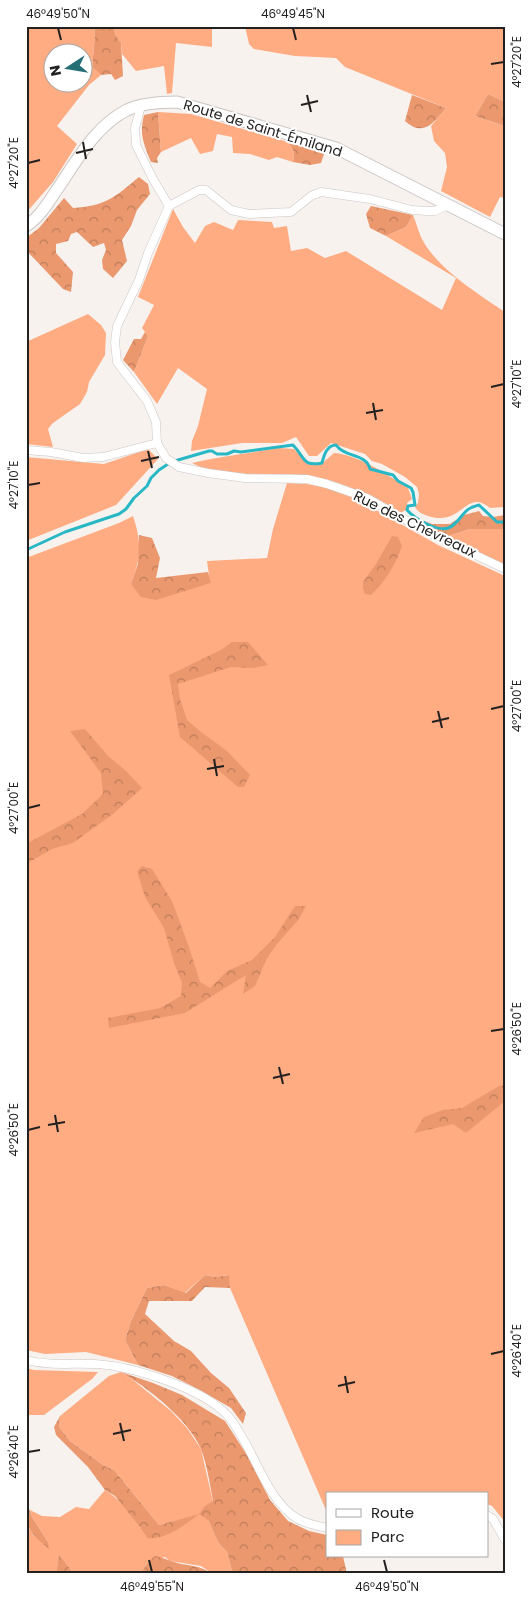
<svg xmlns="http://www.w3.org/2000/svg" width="531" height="1600" viewBox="0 0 531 1600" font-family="Poppins,sans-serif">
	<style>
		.green { fill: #ffac83; fill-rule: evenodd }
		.forest { fill: url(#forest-crowns) }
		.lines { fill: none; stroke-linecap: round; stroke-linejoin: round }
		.stream { stroke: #28b8c5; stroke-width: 3 }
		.street-casing { stroke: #ccc6c3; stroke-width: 9 }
		.secondary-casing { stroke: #ccc6c3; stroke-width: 13 }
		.street { stroke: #fff; stroke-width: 8 }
		.secondary { stroke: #fff; stroke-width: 11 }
		.ticks { fill: none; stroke: #232120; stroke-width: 2 }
		.labels { text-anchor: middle; stroke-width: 4; stroke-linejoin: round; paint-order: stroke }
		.street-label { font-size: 14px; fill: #232120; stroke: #fff }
		.neatline { fill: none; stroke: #232120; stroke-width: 2 }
		.ticks-label { font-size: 12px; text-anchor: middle; fill: #232120 }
	</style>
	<defs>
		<pattern id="forest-crowns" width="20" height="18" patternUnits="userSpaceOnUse" patternTransform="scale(1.25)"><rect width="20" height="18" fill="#eb986e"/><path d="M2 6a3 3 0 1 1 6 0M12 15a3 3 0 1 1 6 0" fill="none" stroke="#be7c5a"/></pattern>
	</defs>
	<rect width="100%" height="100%" fill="#f8f2ef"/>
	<g class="green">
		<path d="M26,26H94C96,40 92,54 93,68L101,75L89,85L57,126L77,144L53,182L26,213ZM52,52H82V82H52Z"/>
		<polygon points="114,26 212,26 212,47 176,43 172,93 167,94 164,66 136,71 122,54 121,43 115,34"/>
		<polygon points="245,26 505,26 505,102 488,94 475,116 505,126 505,198 500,197 490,217 441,191 447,167 445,153 434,141 431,126 446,108 345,67 336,58 295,56 254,49 249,44"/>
		<polygon points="158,112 191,114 288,142 294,152 293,162 277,157 269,160 250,154 233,153 232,137 217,134 213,151 200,154 191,138 161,152"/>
		<path d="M173,209L183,227L195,243L205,226L214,222L233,230L238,220L272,222L274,228L287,226L291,251L307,248L325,258L346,251L442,310L456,278L386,236L406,227L413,215C416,222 418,230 421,237C435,267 478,294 505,312V507L490,508C471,492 465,512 448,517C441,519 434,518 428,516C422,514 418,512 415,507L418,503L419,494L417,487L405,477L382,464L372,461L365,454L331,443L317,456H309L296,437L282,443H242L191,451L192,441L198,426L207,389L178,368L157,404L134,372L148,336L142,328L154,305L138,297Z"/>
		<polygon points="88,314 101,325 106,333 105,355 89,382 87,392 80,404 53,423 48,429 53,447 26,444 26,342"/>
		<path d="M279,448L294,449C304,458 304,464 320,465L334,453C358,455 387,474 408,488L412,499L407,503V509L401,513C373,498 342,480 309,476C275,471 222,480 192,463C221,456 250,453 279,448Z"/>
		<polygon points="148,449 158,459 116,505 26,541 26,457 104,464"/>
		<path d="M287,483L307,484L333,489L360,501L438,545L505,576V1522L492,1506L487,1504V1494H327V1510H326L230,1288L228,1275L215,1277L205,1275L185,1293L164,1285L147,1288L131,1321L125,1340L138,1365L86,1352L45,1354L26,1350V558L119,523L133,516C142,543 141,558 131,584L193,588L210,583L207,561L267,558L273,529Z"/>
		<polygon points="470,529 505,529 505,565 445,537"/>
		<polygon points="26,1368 34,1370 98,1372 92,1379 44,1415 26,1415"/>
		<path d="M121,1372L133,1380L171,1411L187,1428L201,1449L213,1502L208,1520L218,1542L227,1552L233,1574H213L201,1566L170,1561L165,1557L149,1561L140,1574H74L59,1556L56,1574H26V1524L34,1536L48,1542L32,1517L30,1510L42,1516L60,1517L76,1507L89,1509L105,1490C123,1501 137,1521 147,1538L197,1515L159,1525L114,1470L103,1465L70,1441L59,1427L60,1416L109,1376Z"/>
	</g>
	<g class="forest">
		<path d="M94,26H114L115,34L121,43L123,76L115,80L111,74L101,75L93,68C92,54 96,40 94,26Z"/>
		<polygon points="488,94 505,102 505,126 475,116"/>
		<path d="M412,95L446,108C434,122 424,138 405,121Z"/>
		<path d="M158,112L161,152L157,158L158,163L151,162C144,144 139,135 144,115Z"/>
		<polygon points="288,142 324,154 321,163 310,165 293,162 294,152"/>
		<path d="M139,177L148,184L150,194L137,210L131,226L122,240L127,261L113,278L103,269L102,260L106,250L104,243L93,247L77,232L71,234L68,241L56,244V253L73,272L71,292L63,289L26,250V238L39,228L64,198L73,208C106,206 115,197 139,177Z"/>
		<polygon points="371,206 413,215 406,227 386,236 370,228 366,214"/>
		<polygon points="145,332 148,336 134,372 123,360 134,339 141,339"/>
		<polygon points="479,511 483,516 493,517 505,515 505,529 470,529 445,537 410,518 414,517 432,524 450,524 464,515"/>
		<polygon points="139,535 152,538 160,558 156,578 208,572 211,583 156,600 141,597 131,584 138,564"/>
		<path d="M392,536L398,537L402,546C396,564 385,582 371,595L365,594L363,589V582L376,564Z"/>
		<polygon points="232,642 248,642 268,665 254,668 231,667 178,684 180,699 187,720 201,732 227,751 250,775 244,787 238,787 180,737 169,675 221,650"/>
		<polygon points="85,729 108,756 125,770 142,788 113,814 73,843 52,849 26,864 26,844 82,814 103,794 101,773 70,731"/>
		<polygon points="142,866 152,869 172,901 189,947 200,982 210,988 227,971 252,960 275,937 295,906 306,906 299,919 277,944 266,960 255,986 243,994 246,975 185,1013 109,1028 108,1018 160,1008 181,996 182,983 174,963 164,928 145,897 137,871"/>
		<polygon points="505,1085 505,1101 466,1133 453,1124 414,1133 424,1117 443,1110 462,1108 499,1086"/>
		<polygon points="205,1275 215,1277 229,1275 230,1288 205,1287 192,1301 149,1301 145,1314 174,1341 191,1351 211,1373 229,1388 246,1413 243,1424 231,1408 200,1390 172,1376 138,1365 125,1340 131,1321 147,1288 164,1285 186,1293"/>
		<path d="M121,1372L153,1383L182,1395L225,1421L247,1455L270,1500L288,1521L309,1531L327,1535V1556H343L347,1574H233L227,1552L218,1542L208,1520L199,1514C185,1525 166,1540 147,1538L140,1527L115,1496L105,1490L88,1467L56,1435L54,1427L60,1416L59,1427L70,1441L103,1465L114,1470L159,1525L199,1514L205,1506L213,1501C210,1484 207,1465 201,1449C188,1419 148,1388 121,1372Z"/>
		<path d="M26,1500L32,1517L48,1542L49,1549C27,1530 26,1529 26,1500Z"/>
		<polygon points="59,1555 74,1574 56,1574"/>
		<path d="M155,1556C162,1557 165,1559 171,1561C187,1567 196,1563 213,1574H140L149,1561Z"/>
	</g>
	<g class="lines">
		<path class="stream" d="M26,550L65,532L119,514L126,509L134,498L147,486L151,478L159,470L171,462L209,451H212L217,454H227L234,451L241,452L293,445C305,457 302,467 322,463C324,455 327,445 336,445C345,458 366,453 370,469L393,475L398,481L411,488L413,492L415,505L408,506L407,510C415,519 441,535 452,526C463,518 463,508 479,505L497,522H505"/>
		<g class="street-casing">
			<g id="street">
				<polyline points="141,106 135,128 136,145 153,179 169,206"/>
				<polyline points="157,443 156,422 147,401 117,362 115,342 117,326 139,280 148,253 169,206 199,190 206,190 231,210 249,214 291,212 311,196 321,192 370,199 412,210 426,211 435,211 448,205"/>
				<polyline points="157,443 166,458 179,467 208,473 245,478 307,479 327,484 367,498 425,531 505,569"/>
				<polyline points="26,450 51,452 83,458 103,457 157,443"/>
				<path d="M26,1360C49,1366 71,1363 95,1364C131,1366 203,1388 228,1416C253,1445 265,1500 298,1519C307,1524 317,1526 327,1528"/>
				<polyline points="487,1515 493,1519 505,1540"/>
			</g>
		</g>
		<g class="secondary-casing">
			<path id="secondary" d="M26,226C39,218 48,203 56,191C76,162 95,126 127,110C142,103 161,102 177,102L336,148L505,234"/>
		</g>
		<use href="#street" class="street"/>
		<use href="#secondary" class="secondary"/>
	</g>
	<path class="ticks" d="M58,28L61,40M293,28L296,40M491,64L504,62M307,95L311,112M301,105L318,101M83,142L86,159M76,153L93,149M28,163L40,160M491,387L504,384M373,403L376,420M366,413L383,410M148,451L152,468M141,461L159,457M28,485L40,483M491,709L504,706M438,711L442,728M432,722L449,718M214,759L217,776M207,769L224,766M28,808L40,805M491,1031L504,1029M279,1067L283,1084M273,1078L290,1074M55,1115L58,1132M48,1125L65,1122M28,1130L40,1127M491,1354L504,1351M345,1376L348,1393M338,1386L355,1382M120,1423L124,1441M113,1434L131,1430M28,1452L40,1450M149,1560L152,1572M384,1560L387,1572"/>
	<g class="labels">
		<g class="street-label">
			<text transform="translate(263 128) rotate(17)" y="5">Route de Saint-Émiland</text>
			<text transform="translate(415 524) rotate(26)" y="5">Rue des Chevreaux</text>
		</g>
	</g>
	<rect width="531" height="1600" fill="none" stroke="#ffffff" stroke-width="55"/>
	<rect x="326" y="1492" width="162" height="65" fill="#ffffff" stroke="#a7a6a6"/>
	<rect x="336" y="1509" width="25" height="8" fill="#ffffff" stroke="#a7a6a6"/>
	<text x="371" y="1518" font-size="15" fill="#232120">Route</text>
	<rect x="336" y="1530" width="25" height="15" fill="#ffac83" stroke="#a7a6a6"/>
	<text x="371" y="1542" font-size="15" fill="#232120">Parc</text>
	<g transform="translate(68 68) rotate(258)"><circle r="24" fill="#ffffff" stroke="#a7a6a6"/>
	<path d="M0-4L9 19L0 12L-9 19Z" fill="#246e76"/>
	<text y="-8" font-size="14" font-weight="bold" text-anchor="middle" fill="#232120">N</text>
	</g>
	<rect x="28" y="28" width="476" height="1544" class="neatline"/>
	<g class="ticks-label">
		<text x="58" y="18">46°49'50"N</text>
		<text x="293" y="18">46°49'45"N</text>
		<text transform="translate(517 62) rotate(-90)" y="4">4°27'20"E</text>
		<text transform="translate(14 163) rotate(-90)" y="4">4°27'20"E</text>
		<text transform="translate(517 384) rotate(-90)" y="4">4°27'10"E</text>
		<text transform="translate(14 485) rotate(-90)" y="4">4°27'10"E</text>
		<text transform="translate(517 706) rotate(-90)" y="4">4°27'00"E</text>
		<text transform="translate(14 808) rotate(-90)" y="4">4°27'00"E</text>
		<text transform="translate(517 1029) rotate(-90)" y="4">4°26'50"E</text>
		<text transform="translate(14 1130) rotate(-90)" y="4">4°26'50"E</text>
		<text transform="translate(517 1351) rotate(-90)" y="4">4°26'40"E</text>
		<text transform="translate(14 1452) rotate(-90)" y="4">4°26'40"E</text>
		<text x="152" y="1591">46°49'55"N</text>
		<text x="387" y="1591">46°49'50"N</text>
	</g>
</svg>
